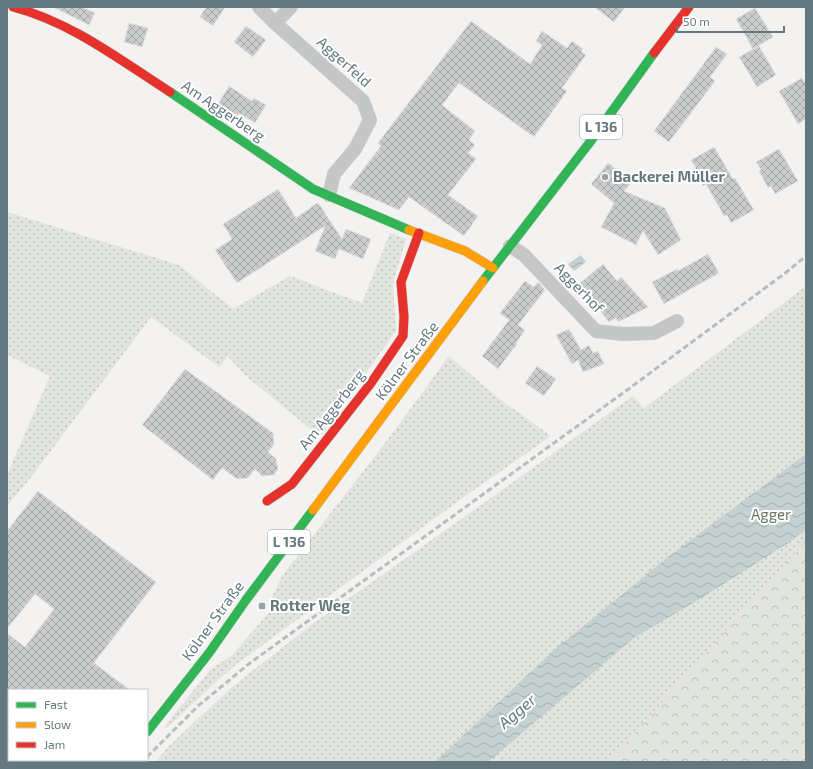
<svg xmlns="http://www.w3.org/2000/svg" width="813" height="769" viewBox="0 0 813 769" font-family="'Exo 2',sans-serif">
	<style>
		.grass { fill: url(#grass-dots) }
		.forest { fill: url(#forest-crowns) }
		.water { fill: url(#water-waves) }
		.building { fill: url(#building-cross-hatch); stroke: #e2e2e0 }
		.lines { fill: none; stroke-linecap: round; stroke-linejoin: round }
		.fast-casing { stroke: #cecfcf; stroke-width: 10 }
		.slow-casing { stroke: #cecfcf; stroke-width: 10 }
		.jam-casing { stroke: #cecfcf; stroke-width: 10 }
		.street { stroke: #c5c7c6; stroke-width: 14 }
		.fast { stroke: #30b455; stroke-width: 9 }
		.slow { stroke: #ff9f0a; stroke-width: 9 }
		.jam { stroke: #e5322d; stroke-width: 9 }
		.rail { stroke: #babcbd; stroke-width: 3; stroke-dasharray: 6 3; stroke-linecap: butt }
		.poi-dot { fill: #96a3a7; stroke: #fff; stroke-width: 1.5 }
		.labels { text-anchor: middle; stroke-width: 4; stroke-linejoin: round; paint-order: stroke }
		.shield { fill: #fff; stroke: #92a1a5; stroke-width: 1 }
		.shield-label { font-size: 14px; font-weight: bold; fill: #64797f }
		.street-label { font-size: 15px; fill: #64797f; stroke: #fff }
		.poi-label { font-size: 15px; font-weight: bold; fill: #64797f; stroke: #fff; text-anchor: start }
		.park-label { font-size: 15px; fill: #6b7762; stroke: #fff }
		.water-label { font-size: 16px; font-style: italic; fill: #5f7b7d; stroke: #fff }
	</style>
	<defs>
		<pattern id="grass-dots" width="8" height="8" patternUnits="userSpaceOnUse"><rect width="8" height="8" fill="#e2e4de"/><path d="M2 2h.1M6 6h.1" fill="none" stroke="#bbbeb9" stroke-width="1.8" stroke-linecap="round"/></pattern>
		<pattern id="forest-crowns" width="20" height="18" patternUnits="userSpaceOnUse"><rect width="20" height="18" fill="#e2e4de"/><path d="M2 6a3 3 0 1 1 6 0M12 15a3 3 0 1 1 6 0" fill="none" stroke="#bbbeb9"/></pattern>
		<pattern id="water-waves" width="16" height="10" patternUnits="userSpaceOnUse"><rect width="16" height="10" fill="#c5d0d1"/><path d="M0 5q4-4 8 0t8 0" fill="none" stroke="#a4aeaf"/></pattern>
		<pattern id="building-cross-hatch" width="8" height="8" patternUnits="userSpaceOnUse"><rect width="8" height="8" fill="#cacbcb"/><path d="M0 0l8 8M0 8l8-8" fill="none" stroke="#a8aaaa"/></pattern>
	</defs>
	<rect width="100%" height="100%" fill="#f3f2f1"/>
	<g class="grass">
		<polygon points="7,212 179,265 233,309 290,276 362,303 390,233 406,239 393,284 396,331 320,437 246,376 228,356 219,367 151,317 35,472 7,506 7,475 50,376 7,355"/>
		<polygon points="806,286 806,541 609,762 156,762 167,748 233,686 314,623 484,503 633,396 644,408"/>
		<polygon points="449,356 497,397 551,436 461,499 238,663 217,681 166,729 167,723 211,669 232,655 266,616 269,612 270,602 282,576 389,438"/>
	</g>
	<polygon class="forest" points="806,541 806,762 609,762"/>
	<g class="water">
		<polygon points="581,255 586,262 574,271 568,264"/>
		<polygon points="806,454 806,530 788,543 703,597 635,637 488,762 435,762 554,650 668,557"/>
	</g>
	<g class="building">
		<polygon points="53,7 82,7 95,13 89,25"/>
		<polygon points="206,7 225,7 213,26 200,17"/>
		<polygon points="594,7 625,7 614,22"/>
		<polygon points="755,8 773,37 753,49 736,19"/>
		<polygon points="471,21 530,64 542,45 536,41 542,31 567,48 572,41 583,49 581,51 586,55 562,88 567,91 534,137 459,83 442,105 475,131 469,140 475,145 468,153 476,159 448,195 478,216 464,236 409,197 399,210 349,188 381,146 378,143"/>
		<polygon points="129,23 148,28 142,47 124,42"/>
		<polygon points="246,26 266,40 253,57 234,42"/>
		<polygon points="759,46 776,75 757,87 739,57"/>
		<polygon points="716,47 727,54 710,77 715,81 669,142 654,131"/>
		<polygon points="802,78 806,84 806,119 798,124 779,91"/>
		<polygon points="229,86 252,101 254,98 266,105 255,123 239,113 237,116 218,104"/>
		<polygon points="714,147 733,179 735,178 754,210 731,223 727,215 724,216 706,184 703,186 694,169 696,168 691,160"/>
		<polygon points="779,149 798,181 775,194 771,186 768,188 759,171 761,169 756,162"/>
		<polygon points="608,163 632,182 624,191 665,208 681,240 658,255 643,231 636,245 601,227 614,203 591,184"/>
		<polygon points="278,189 296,218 317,203 319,204 342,239 346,229 371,239 363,259 339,249 335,259 315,251 325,226 237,283 215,250 232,239 223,224"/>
		<polygon points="708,254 719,273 664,304 652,282 677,269 678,271"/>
		<polygon points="603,264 617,281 621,277 648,307 618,322 616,318 609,322 579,284"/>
		<polygon points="525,281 534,287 538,282 545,290 518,325 525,330 516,343 517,344 498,369 482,356 509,320 500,313"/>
		<polygon points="569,329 581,350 589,345 593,353 598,351 604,364 583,372 578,360 572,364 556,335"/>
		<polygon points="537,366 556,379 544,396 525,383"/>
		<polygon points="185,369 273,433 274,444 268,452 276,459 278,469 274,475 262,476 255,469 248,478 237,479 222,468 213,480 142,425"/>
		<polygon points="38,491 156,582 94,663 130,690 7,690 7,633 25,647 54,609 35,594 7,629 7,531"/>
	</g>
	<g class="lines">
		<g class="fast-casing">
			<g id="fast">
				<polyline points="170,92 313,189 409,230"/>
				<polyline points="483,281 590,142 654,53"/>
				<polyline points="147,732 209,653 246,600 313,510"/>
			</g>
		</g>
		<g class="slow-casing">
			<g id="slow">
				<polyline points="409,230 465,251 493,268"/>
				<polyline points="313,510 483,281"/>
				<polyline points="124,762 126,760"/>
			</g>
		</g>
		<g class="jam-casing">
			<g id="jam">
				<path d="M13,7C71,22 120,60 170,92"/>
				<polyline points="654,53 689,7"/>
				<polyline points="267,501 292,484 371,383 403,336 404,317 401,282 419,233"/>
			</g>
		</g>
		<g class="street">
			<polyline points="259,7 275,23 363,101 370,120 355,149 334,174 329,195"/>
			<polyline points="275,23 291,7"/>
			<polyline points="510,246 524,255 596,331 623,334 654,333 677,321"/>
		</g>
		<use href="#fast" class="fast"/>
		<use href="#slow" class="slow"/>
		<use href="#jam" class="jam"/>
		<polyline class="rail" points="147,757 198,706 250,663 623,393 784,274 806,256"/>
	</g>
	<g class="poi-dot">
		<circle cx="605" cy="177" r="4"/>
		<rect x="258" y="602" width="8" height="8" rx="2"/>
	</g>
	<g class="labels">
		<g class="shield">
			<rect x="580" y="115" width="42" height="24" rx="3"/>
			<rect x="268" y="530" width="42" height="24" rx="3"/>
		</g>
		<g class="shield-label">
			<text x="601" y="132">L 136</text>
			<text x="289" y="547">L 136</text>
		</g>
		<g class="street-label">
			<text transform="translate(344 62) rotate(42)" y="5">Aggerfeld</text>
			<text transform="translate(223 111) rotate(34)" y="5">Am Aggerberg</text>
			<text transform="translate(579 288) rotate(46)" y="5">Aggerhof</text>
			<text transform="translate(407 361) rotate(-53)" y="5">Kölner Straße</text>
			<text transform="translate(332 410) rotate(-52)" y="5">Am Aggerberg</text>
			<text transform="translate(213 621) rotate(-54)" y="5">Kölner Straße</text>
		</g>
		<g class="poi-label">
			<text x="613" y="182">Backerei Müller</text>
			<text x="270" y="611">Rotter Weg</text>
		</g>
		<g class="park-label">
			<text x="771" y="520">Agger</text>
		</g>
		<g class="water-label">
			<text transform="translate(517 711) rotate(-41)" y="6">Agger</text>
		</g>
	</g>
	<rect width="813" height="769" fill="none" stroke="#64797f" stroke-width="16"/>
	<rect x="8" y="689" width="140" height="72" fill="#ffffff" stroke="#c1c9cc"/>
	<rect x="16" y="702" width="20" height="6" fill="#30b455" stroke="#c1c9cc"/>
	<text x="44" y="709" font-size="12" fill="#64797f">Fast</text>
	<rect x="16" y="722" width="20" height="6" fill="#ff9f0a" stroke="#c1c9cc"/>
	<text x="44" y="729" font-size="12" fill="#64797f">Slow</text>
	<rect x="16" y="742" width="20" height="6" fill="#e5322d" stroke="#c1c9cc"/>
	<text x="44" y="749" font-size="12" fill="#64797f">Jam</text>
	<path d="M677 26v6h107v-6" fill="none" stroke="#64797f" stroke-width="2"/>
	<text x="683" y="26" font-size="12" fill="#64797f" stroke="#ffffff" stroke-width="3" paint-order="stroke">50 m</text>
</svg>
